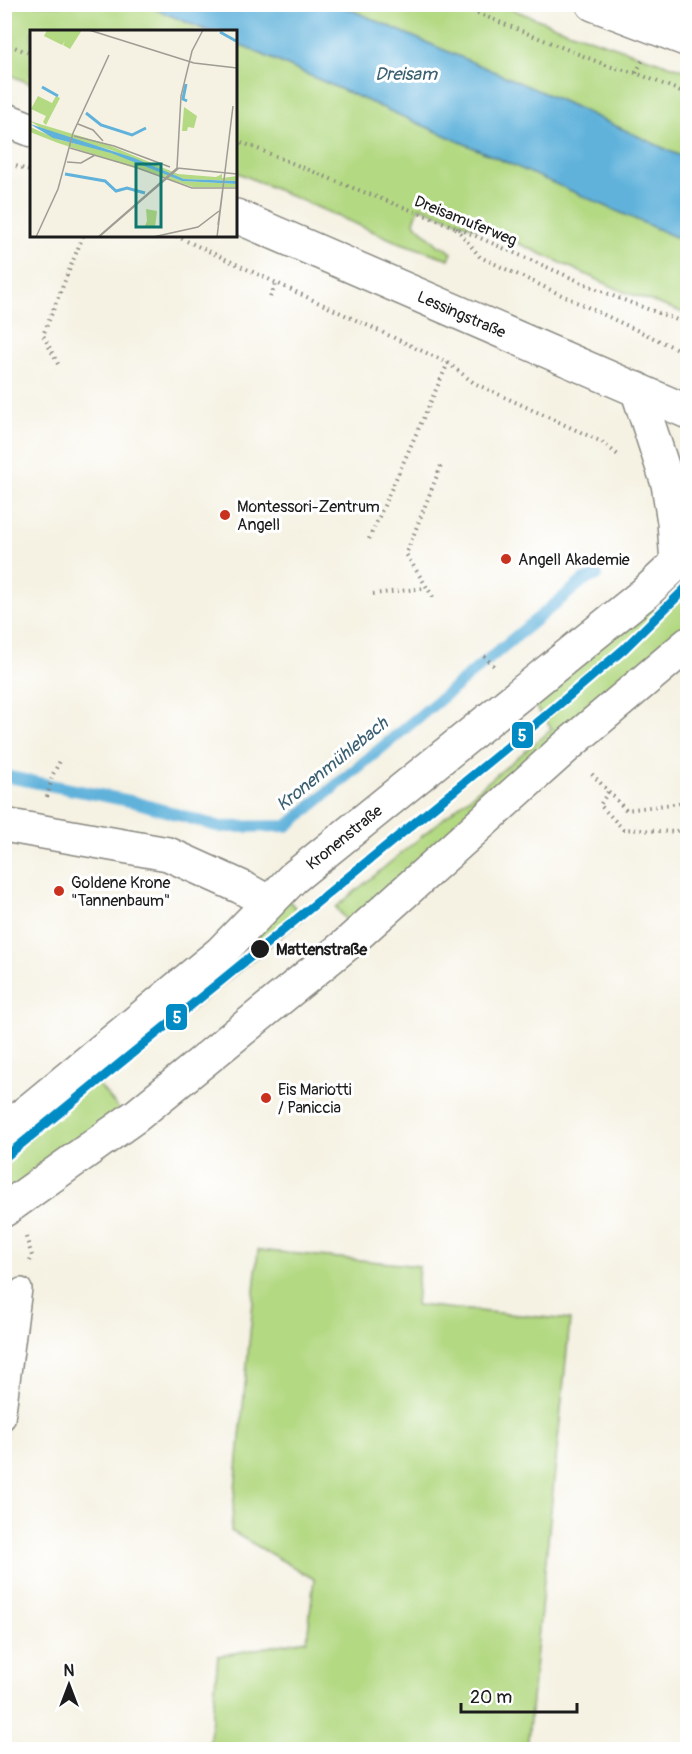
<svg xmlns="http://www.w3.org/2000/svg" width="692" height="1754" viewBox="0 0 692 1754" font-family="Pangolin,sans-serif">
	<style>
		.green { fill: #b4d983; stroke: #687a50; stroke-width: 1.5 }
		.water { fill: #60b2db; stroke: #3e677c; stroke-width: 1.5 }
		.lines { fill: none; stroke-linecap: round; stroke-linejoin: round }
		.stream { stroke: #60b2db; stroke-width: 12 }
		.service-casing { stroke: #888780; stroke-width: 24 }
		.minor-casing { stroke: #888780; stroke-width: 36 }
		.secondary-casing { stroke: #888780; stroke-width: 36 }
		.primary-casing { stroke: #888780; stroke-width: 36 }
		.trunk-casing { stroke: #888780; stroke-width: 36 }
		.path { stroke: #888780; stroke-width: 4; stroke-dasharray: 1.5 4.5; stroke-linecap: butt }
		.service { stroke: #fff; stroke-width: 21 }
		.minor { stroke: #fff; stroke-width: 33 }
		.secondary { stroke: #fff; stroke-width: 33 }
		.primary { stroke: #fff; stroke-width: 33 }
		.trunk { stroke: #fff; stroke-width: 33 }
		.tram-1-casing { stroke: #fff; stroke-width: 14 }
		.tram-1 { stroke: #008bc5; stroke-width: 9 }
		.poi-dot { fill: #c8321e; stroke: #fff; stroke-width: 2 }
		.stop-dot { fill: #1c1c1c; stroke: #fff; stroke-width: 2 }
		.labels { text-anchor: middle; stroke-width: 6; stroke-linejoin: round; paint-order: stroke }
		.street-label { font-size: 16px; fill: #1c1c1c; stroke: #fff }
		.poi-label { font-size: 16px; fill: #1c1c1c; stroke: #fff; text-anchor: start }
		.stop-label { font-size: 16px; font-weight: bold; fill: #1c1c1c; stroke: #fff; text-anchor: start }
		.water-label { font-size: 18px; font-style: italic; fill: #3b6072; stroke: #fff }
		.inset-river { fill: none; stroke: #60b2db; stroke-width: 3 }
		.inset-road { fill: none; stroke: #9e9c93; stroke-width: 1.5 }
		.view { fill: #0f766e; fill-opacity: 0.15; stroke: #0f766e; stroke-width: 3 }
		.inset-edge { fill: none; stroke: #1c1c1c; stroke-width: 3 }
		.line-badge { stroke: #fff; stroke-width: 2 }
		.badge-label { font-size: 16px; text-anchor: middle; font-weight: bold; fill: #fff }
	</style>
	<rect width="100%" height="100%" fill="#fff"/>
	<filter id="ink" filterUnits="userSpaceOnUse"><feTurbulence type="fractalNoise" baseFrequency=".0167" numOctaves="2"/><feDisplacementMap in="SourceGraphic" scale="12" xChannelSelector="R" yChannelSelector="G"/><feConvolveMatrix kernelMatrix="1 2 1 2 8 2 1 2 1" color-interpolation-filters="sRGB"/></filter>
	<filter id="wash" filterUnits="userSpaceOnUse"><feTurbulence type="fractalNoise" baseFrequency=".008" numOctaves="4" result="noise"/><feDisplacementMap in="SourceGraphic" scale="24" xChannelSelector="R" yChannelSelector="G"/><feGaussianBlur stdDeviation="1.35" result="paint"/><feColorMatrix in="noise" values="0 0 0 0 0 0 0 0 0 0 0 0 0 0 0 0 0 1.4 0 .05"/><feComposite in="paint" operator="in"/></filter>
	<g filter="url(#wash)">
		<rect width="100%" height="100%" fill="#f5f2e3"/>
		<g class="green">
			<polygon points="5,5 145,5 208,31 32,32 31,84 5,73"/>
			<polygon points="340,5 501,5 568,31 687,71 687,159 560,100"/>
			<polygon points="236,43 687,242 687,314 622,291 522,245 419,207 414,222 439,246 443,246 452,253 449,259 395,241 236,172"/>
			<polygon points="687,563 687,634 351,927 336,907 552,729 530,700"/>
			<polygon points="286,897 304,918 99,1085 122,1113 5,1197 5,1146"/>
			<polygon points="258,1250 419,1266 416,1305 570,1320 527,1749 209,1749 218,1656 307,1640 314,1579 231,1531"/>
		</g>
		<polygon class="water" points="145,5 340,5 560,100 687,159 687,242 236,43 236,32 208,31"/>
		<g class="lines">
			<polyline class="stream" points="4,776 135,802 220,827 287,826 584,580 597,575"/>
		</g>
	</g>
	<g filter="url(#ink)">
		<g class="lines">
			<g class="service-casing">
				<polyline id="service" points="4,1419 21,1289"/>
			</g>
			<g class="minor-casing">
				<polyline id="minor" points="4,825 168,854 241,887 268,902"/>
			</g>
			<g class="secondary-casing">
				<g id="secondary">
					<polyline points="637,389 668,484 674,522 677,563"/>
					<path id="s1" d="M4,1131L220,953L293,878L645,593L677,563L688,549"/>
					<polyline points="4,1210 136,1116 347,944 567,746 688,644"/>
				</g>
			</g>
			<g class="primary-casing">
				<g id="primary">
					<polyline points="4,119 32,130"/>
					<path id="s2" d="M236,216L688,412"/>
				</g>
			</g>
			<g class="trunk-casing">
				<g id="trunk">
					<polyline points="593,4 688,40"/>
					<polyline points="637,20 677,15 688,10"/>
				</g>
			</g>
			<g class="path">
				<polyline points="455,4 608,66 636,73 688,94"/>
				<polyline points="4,43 32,54"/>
				<polyline points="636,73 642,61"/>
				<polyline points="236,140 348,186 455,227 613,296 688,324"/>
				<polyline points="16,166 32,172"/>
				<polyline points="456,228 480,257 688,354"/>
				<polyline points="176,236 448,363 474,383 602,442 618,455"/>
				<polyline points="270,297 277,282"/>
				<polyline points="58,364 43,335 83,236"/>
				<polyline points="4,519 4,523"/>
				<polyline points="369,539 448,363"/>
				<polyline points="373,594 426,588"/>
				<polyline points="433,597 406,554 442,463"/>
				<polyline points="484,656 495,667"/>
				<polyline points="592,774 626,810 688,802"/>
				<polyline points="608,792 600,805 623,829 675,832 688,825"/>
				<polyline points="47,797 53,774 61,759"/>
				<polyline points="26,1237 32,1256 30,1261"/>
			</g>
			<use href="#service" class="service"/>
			<use href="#minor" class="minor"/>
			<use href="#secondary" class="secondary"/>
			<use href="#primary" class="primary"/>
			<use href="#trunk" class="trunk"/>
			<g class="tram-1-casing">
				<polyline id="tram-1" points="4,1158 543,718 624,649 688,586"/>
			</g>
			<use href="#tram-1" class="tram-1"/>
		</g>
	</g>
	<g class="poi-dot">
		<circle cx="225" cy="515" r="6"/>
		<circle cx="506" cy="559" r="6"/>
		<circle cx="59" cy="891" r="6"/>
		<circle cx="266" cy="1098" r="6"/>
	</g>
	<circle class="stop-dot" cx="260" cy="949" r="10"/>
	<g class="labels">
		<g class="street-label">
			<text transform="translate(466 220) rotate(22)" y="6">Dreisamuferweg</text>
			<text dy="6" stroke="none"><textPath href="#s2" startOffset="246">Lessingstraße</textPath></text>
			<text dy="6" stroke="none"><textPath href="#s1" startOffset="450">Kronenstraße</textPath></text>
		</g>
		<g class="poi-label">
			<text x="237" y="512">Montessori-Zentrum<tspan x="237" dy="18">Angell</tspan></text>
			<text x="518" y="565">Angell Akademie</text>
			<text x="71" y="888">Goldene Krone<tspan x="71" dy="18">"Tannenbaum"</tspan></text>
			<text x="278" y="1095">Eis Mariotti<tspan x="278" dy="18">/ Paniccia</tspan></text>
		</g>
		<g class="stop-label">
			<text x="276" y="955">Mattenstraße</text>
		</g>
		<g class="water-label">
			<text x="406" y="80">Dreisam</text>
			<text transform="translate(332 764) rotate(-39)" y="6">Kronenmühlebach</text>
		</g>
	</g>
	<g transform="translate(30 30)">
		<rect width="207" height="207" fill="#f5f2e3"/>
		<path d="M17,0H52L40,19L33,15L35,11L32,15L14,6ZM8,66L22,73L26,66L30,68L16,95L13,92L16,86L1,79ZM154,77L167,86L164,98L158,97L157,101H152ZM0,91L76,114L148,144L186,147L192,144V148L207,146V151L154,149L81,120L17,102ZM0,97L30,110L81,122L152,151L207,154V157H163L28,113L0,102ZM116,179L127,181L125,197L114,198L117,191Z" fill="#b4d983"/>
		<path d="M0,94L104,128L154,149L207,151V154L152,151L81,123L23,108Z" fill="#60b2db"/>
		<path class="inset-river" d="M190,2L206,11M156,54L153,69L157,71M12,57L28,66M56,83L71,95L102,105L116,98M35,144L75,151L86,161L97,158L115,163"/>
		<path class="inset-road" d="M59,0L164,33L207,38M48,94L63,100L73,111M44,106L84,116L140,137M40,118L105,137M37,132L51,133L65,125M105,137L162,158H207M147,138L207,144M188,195L195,142M6,207L28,159L43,103L79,25M68,207L147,138L151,66L162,21L173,0M69,207L149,138M123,207L168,197L189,181M187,207L203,76"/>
		<path class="view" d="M106,134H131V197H106Z"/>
		<rect width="207" height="207" class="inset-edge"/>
	</g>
	<g class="line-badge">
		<rect x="511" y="721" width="23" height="28" rx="6" fill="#008bc5"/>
		<rect x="165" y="1003" width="23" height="28" rx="6" fill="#008bc5"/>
	</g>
	<g class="badge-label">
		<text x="522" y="741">5</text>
		<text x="177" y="1023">5</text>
	</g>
	<rect width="692" height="1754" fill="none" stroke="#fff" stroke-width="24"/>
	<g transform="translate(69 1685)" stroke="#ffffff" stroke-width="4.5" paint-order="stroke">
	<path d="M0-4.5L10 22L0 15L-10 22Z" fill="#1c1c1c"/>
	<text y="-9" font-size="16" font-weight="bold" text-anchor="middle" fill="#1c1c1c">N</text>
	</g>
	<path d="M461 1703v9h116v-9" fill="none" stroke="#1c1c1c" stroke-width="3"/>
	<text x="470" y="1703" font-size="18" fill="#1c1c1c" stroke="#ffffff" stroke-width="4.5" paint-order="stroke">20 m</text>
</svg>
